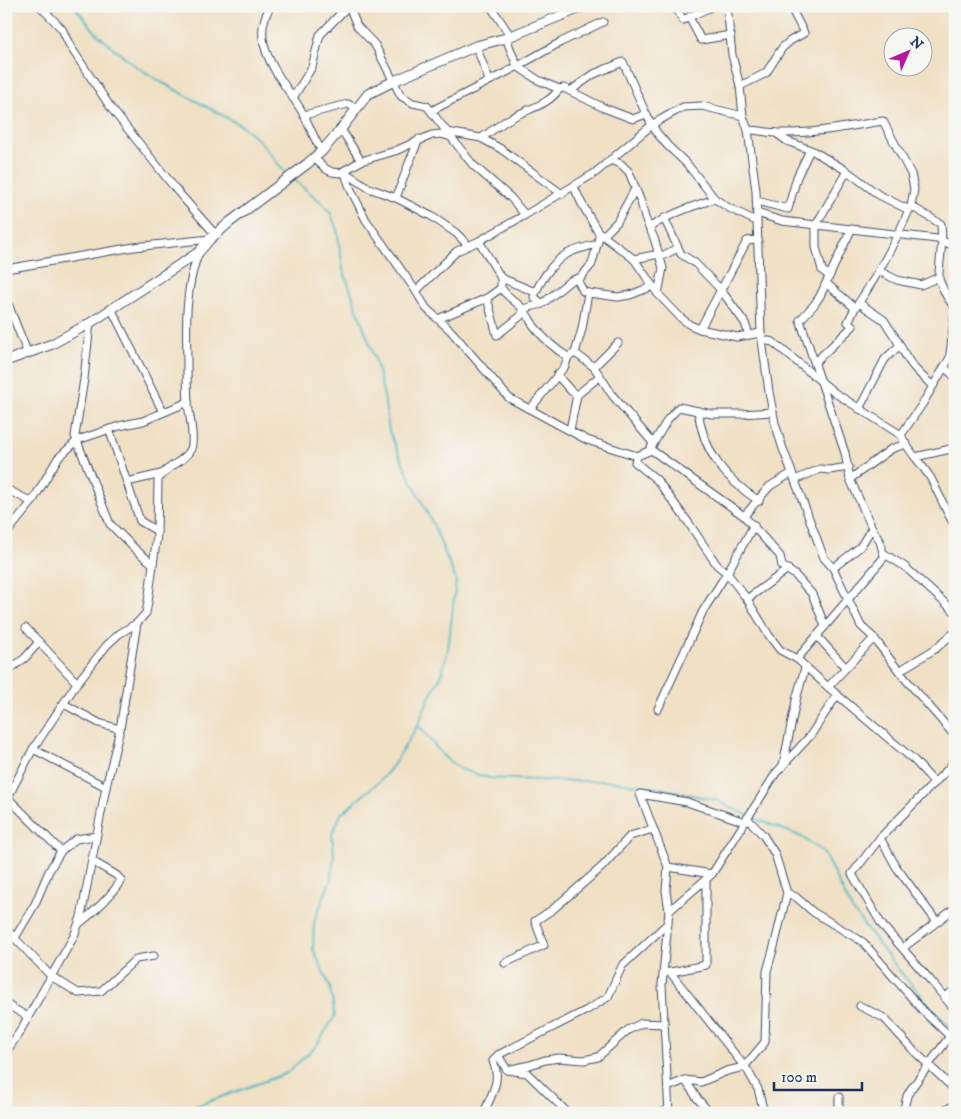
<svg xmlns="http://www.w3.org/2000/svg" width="961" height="1119" viewBox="0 0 961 1119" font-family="'IM FELL DW Pica',serif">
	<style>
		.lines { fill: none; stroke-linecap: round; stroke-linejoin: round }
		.stream { stroke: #48b7bf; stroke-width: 2 }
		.minor-casing { stroke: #3b4a6d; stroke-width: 9 }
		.tertiary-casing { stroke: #3b4a6d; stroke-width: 11 }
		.minor { stroke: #fff; stroke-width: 7 }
		.tertiary { stroke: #fff; stroke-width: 9 }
	</style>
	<rect width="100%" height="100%" fill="#f6f6f2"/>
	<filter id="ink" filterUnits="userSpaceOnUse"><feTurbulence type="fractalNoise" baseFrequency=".02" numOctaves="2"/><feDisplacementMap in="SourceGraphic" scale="10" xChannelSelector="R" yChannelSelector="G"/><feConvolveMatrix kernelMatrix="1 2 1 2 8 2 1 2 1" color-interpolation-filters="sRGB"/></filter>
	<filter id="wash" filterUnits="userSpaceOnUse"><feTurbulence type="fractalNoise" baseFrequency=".0096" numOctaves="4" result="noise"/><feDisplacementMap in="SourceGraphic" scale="20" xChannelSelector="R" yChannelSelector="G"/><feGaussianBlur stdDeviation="1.12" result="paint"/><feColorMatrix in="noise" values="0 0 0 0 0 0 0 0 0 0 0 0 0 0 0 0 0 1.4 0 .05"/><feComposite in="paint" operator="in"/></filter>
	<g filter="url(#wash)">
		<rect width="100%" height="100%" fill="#f0e0c4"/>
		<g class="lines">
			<g class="stream">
				<polyline points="74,6 98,35 134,65 161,82 242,126 259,140 287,175"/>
				<polyline points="418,725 445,758 460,769 489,778 561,781 611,781 664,789 716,800 747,815"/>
				<polyline points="751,817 800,836 823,852 853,911 898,969 935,1012 955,1032"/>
				<polyline points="177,1113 287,1073 316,1046 335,1016 330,987 313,949 314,922 331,879 334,856 332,834 341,814 380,781 392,767 418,725 429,698 441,676 448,650 456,580 433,524 407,472 389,431 384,396 375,359 343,269 337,230 331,214 322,203 293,179"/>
			</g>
		</g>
	</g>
	<g filter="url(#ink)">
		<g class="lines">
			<g class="minor-casing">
				<g id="minor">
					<polyline points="40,6 62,29 70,46 111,108 178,192 215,234"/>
					<path d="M271,6C246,43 283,80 301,110C309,123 313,138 322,151"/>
					<polyline points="349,6 357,26 375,45 401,96 413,103 427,106 447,132 481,138 501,149 562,194"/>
					<polyline points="486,6 491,7 510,35"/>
					<polyline points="675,6 683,20 690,17"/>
					<polyline points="713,6 689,17 701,40 731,35"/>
					<polyline points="727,6 732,55 740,86 743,116 748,130 756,191 761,333 769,392 775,423 782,446 824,558 833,568 861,626 874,638 902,675 955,736"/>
					<polyline points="506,38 517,66 538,80 559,89 564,88 604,108 633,119 646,114"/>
					<polyline points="476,46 489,80"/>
					<polyline points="740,86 766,73 782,48 790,41 804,33 790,6"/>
					<polyline points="570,91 594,74 623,62 646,114 657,133 668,146 687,164 715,199 729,208 756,221"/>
					<polyline points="293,98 312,67 320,35 348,6"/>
					<polyline points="431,111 507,72 561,42 603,22"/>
					<polyline points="304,115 348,104 355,108"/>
					<polyline points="341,129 361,161"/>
					<path d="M748,130C758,130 769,133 779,133C814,134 849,126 883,121L911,174L914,189L911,206"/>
					<path d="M776,133L787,141L813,151L847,171L879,195L909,210C894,245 877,277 855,308L826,283"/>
					<path d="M481,138C491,132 501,123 511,118C527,109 549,105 559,89"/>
					<polyline points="314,158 326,169 332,172 340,173 361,161 395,151 432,135 441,134 451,137 473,165 511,198 525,215"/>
					<polyline points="610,160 621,164 629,172 641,202 645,218 654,238 663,268 658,294 681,318 690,325 700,329 737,337 761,333"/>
					<polyline points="344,171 351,190 366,220 416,291 426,308 451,331 509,398 587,440 637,456 649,451 668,419 679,407 712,414 741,414 773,412"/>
					<polyline points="346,173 369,188 396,198 431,216 456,233 468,245"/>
					<polyline points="574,187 582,204 598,232 634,259 658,294"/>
					<polyline points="396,198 409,163 419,139"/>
					<polyline points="757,201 788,209 797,177 810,150"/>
					<polyline points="909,210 911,206 941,224 942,241 939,272 939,280 947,297 955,308"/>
					<polyline points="757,213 782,221 937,239 955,246"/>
					<polyline points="664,218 681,254 695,263 721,290 745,323 749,335"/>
					<path d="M649,228C669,214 692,206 715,199"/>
					<polyline points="851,230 820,296 814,305 800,320 845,453 850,479 872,528 880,541 883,553 904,566 955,612"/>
					<polyline points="604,235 617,222 635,189"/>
					<polyline points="660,257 678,248"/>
					<polyline points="634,259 659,254"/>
					<polyline points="6,269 134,247 210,239"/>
					<polyline points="879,271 897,280 921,285 939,277"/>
					<polyline points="829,276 822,270 816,247 816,225 847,171"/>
					<polyline points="501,278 535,292"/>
					<polyline points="577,279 583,291 588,293"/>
					<path d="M501,288C507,297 516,301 523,309C527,314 530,320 534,326C543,338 555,349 568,357L575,353L594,367L613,396L653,443"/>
					<polyline points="416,291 457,251 479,241 525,215 595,173 653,124 683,107 702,106 743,116"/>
					<polyline points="487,298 497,335 522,315 522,309 542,304 570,281 581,277 592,264 600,233"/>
					<polyline points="6,299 28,354"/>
					<polyline points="859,303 884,320 900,345"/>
					<path d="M542,304L534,297C538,284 553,261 567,254C576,249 587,247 597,244"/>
					<polyline points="112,310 163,412"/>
					<polyline points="438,319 487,298 501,288 501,278 479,241"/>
					<polyline points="90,323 84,379 75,436 110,524 137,551 153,564"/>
					<polyline points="700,329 747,241 758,240"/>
					<path d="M763,340L773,342L835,393L901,435C908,451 921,463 930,477C939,493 945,510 955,526"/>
					<polyline points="575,353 582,329 588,293 618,297 630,295 653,286"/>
					<polyline points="950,354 955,313"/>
					<polyline points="815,362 853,326 848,322 855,308"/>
					<polyline points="594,367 618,343"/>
					<polyline points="944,367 955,377"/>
					<polyline points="557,375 571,391 577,395"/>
					<polyline points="531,408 565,366 568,357"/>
					<path d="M859,409L885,359L900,345C909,364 917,372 933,386"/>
					<path d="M698,411C704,453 724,478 759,501"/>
					<polyline points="109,429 140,521 157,531"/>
					<polyline points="570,430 577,395 600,376"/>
					<polyline points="901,435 923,403 955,349"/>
					<polyline points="650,449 744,516 770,486 792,473"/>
					<polyline points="637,456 635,462 657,480 688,522 717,565 727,573 703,611 658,709"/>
					<polyline points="915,457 955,448"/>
					<polyline points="850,479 891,449 906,444"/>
					<polyline points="795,480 820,469 829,470 849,467"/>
					<polyline points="127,482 161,474"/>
					<polyline points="6,489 32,502"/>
					<polyline points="744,516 780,556 782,566 795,575 812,594 825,626"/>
					<polyline points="754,525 727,573 747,599 768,634 780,650 797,659 886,555"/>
					<polyline points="6,534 32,502 58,458 78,440 119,426 143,421 188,402"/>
					<polyline points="833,568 860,547 872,528"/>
					<polyline points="747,599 788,569"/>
					<polyline points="26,628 77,683"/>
					<polyline points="817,636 846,668"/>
					<polyline points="797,659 828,687 874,638"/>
					<polyline points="899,671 935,649 955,632"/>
					<polyline points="6,672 25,658 39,642"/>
					<polyline points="828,687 914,760 935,783"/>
					<polyline points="64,704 99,723 120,729"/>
					<polyline points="33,749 106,787"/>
					<polyline points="955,759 948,769 880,838 852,874 882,925 931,981 955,1010"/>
					<polyline points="783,765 797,696 805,668"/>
					<polyline points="8,798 61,851"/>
					<polyline points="6,801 33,749 77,683 107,645 119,634 137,623"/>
					<polyline points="880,838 897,868 937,922"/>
					<polyline points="668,867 666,891 669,911"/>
					<polyline points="712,874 668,867 640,794 687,802 745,822"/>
					<polyline points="787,893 796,897 813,912 863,942 924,1012 955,1041"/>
					<path d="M80,923C95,911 111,897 121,880L116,875L92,861"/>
					<polyline points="6,929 51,976 78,993 101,991 136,959 154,956"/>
					<polyline points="15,938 35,904 49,871 61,851 76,839 96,836"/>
					<polyline points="903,948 955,908"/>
					<polyline points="505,963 544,945 535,921 552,910 602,867 630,836 653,829"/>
					<polyline points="670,972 748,1071 758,1089 764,1113"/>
					<polyline points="666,973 706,965 706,879"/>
					<polyline points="944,997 955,990"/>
					<polyline points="6,1004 28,1017"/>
					<polyline points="860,1006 884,1018 913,1050 955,1090"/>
					<path d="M6,1052L19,1033L74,936L81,917L106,787L120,729L137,623L146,613L148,602L157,535L158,480C165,466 184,463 191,449C195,438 189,415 188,403C187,389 187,375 187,361C186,324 185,287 199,252"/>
					<polyline points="498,1055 507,1070 527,1073 568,1113"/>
					<polyline points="507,1070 530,1065 545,1060 559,1058 584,1060 598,1057 628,1030 642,1023 663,1024"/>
					<polyline points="685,1080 697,1098 710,1113"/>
					<polyline points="668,1087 685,1080 701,1082 727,1071 744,1067 765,1042 767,971 775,943 787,893 775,854 763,835 747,818"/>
					<path d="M484,1113C491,1095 502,1080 493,1061L498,1055L587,1010L608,997L622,966L668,923"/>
					<polyline points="660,1113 669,1109"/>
					<polyline points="669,1113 662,985 669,911 712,874 776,773 810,736 837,695"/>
					<polyline points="839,1113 839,1097"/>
					<polyline points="903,1113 907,1096 911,1089 950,1036"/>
					<polyline points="940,1113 953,1106 955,1103"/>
				</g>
			</g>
			<g class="tertiary-casing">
				<polyline id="tertiary" points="6,361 52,344 90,323 199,252 210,239 230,222 307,164 322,151 341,129 368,94 394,81 476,46 506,38 585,6"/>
			</g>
			<use href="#minor" class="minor"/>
			<use href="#tertiary" class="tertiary"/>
		</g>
	</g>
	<rect width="961" height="1119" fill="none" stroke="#f6f6f2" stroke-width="25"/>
	<g transform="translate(908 52) rotate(45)"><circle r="24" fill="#f6f6f2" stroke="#9ea6b7"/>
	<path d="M0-4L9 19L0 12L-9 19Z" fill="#b5179e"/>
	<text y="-8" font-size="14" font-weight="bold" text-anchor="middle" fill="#1b2f5e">N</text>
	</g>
	<path d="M774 1082v8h88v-8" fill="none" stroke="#1b2f5e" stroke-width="2.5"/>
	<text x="781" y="1082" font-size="15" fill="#1b2f5e" stroke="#f6f6f2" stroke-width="4" paint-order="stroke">100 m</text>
</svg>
